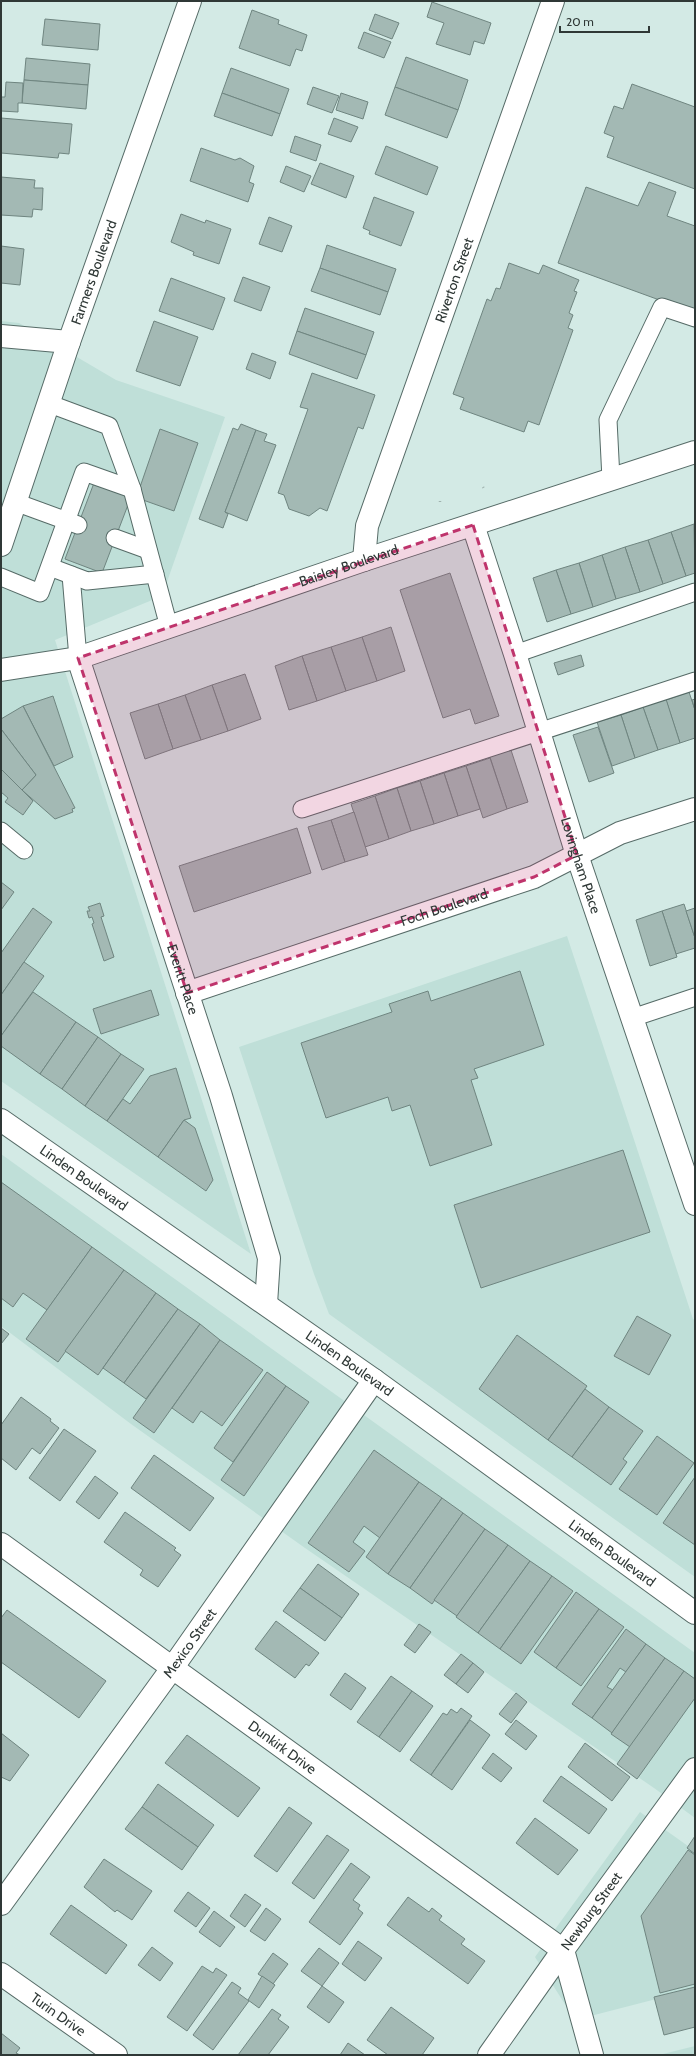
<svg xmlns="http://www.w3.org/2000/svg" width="696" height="2056" viewBox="0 0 696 2056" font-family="Cabin,sans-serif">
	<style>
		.built { fill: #bfdfd8 }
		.building { fill: #a3b9b4; stroke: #6f8580 }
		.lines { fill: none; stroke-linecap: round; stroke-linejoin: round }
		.lane-casing { stroke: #566b67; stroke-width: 19 }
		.street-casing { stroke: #566b67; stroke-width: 24 }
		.secondary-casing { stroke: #566b67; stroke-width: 24 }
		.path { stroke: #a0b3af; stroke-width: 2.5; stroke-dasharray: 1 3; stroke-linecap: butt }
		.lane { stroke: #fff; stroke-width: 17 }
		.street { stroke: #fff; stroke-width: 22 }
		.secondary { stroke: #fff; stroke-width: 22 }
		.marked { fill: #bf346c; fill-opacity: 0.2; stroke: #bf346c; stroke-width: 3; stroke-dasharray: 8 5; stroke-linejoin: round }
		.labels { text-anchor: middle; stroke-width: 3.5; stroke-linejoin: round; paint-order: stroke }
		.street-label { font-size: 14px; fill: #2f3836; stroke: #d3eae5 }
	</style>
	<rect width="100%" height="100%" fill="#d3eae5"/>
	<g class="built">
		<polygon points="1,321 19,323 116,380 225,417 162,596 55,640 251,1254 1,1081"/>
		<polygon points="567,936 693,1319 695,1320 695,1577 329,1314 314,1274 239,1047"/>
		<polygon points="1,1154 695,1653 695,1818 654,1788 305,1548 131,1424 1,1326"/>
		<polygon points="640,1812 695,1851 695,1989 575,2020 535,1957"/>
		<polygon points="695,2046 695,2055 659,2055"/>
	</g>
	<g class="building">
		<polygon points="432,2 491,23 484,44 474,41 470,55 436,44 444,23 427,17"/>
		<polygon points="252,10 279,20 278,24 307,35 302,51 296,49 290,66 239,48"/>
		<polygon points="375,14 399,23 392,39 369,30"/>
		<polygon points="45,19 100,24 98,50 42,45"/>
		<polygon points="364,32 391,42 384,58 358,48"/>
		<polygon points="406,57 468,80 458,110 395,87"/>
		<polygon points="26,58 90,64 88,85 24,80"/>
		<polygon points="231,68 289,89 280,114 222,93"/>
		<polygon points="24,80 88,85 86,109 22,103"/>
		<polygon points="6,82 23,83 22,103 18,103 18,112 1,111 1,97 5,97"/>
		<polygon points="632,84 695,107 695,189 607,157 614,137 604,133 614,106 623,109"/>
		<polygon points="313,87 339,96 332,113 307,104"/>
		<polygon points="395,87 458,110 447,138 385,115"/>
		<polygon points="222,93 280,114 272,136 214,116"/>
		<polygon points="341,93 368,102 363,119 336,110"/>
		<polygon points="1,118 72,124 69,154 59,153 58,158 1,153"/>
		<polygon points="334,118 358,127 351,142 328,134"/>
		<polygon points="295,136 321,145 316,161 290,152"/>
		<polygon points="386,146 438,167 427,195 375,174"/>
		<polygon points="201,148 235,160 240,158 254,166 249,182 254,184 248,202 190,181"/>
		<polygon points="320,163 354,176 346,198 311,184"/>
		<polygon points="286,166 311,176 304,192 280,182"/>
		<polygon points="1,177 35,180 34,188 43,188 42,210 33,209 32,217 1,215"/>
		<polygon points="649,182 676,192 667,216 695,226 695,313 558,263 586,187 638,206"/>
		<polygon points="374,197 414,212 401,246 369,234 370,231 363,228"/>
		<polygon points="181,214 205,223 206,220 231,229 219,264 193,255 194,252 171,242"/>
		<polygon points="269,217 292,226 282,252 259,244"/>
		<polygon points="327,245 396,269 388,292 320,268"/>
		<polygon points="1,246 24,249 20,285 1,283"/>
		<polygon points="509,263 539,274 543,265 579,280 574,291 577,292 569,313 573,315 568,328 573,330 539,425 528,421 524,432 460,409 464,398 453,394 487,299 491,301 496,288 500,289"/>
		<polygon points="320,268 388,292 380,315 311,291"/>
		<polygon points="243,277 270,287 261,311 234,301"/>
		<polygon points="171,278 225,298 213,330 159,311"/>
		<polygon points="305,308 374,332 366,355 297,331"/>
		<polygon points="154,321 198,337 180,386 136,371"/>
		<polygon points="297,331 366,355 357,379 289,354"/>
		<polygon points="252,353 276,362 270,379 246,369"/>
		<polygon points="312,373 375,395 363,429 358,427 327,511 320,508 309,516 289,509 284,495 278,493 308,409 300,407"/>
		<polygon points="241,424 256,430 225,512 228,514 223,528 199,519 233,428 238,430"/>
		<polygon points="160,429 198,443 174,511 143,500 139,490"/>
		<polygon points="256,430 267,434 264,441 276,445 247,521 225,512"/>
		<polygon points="94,483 131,497 102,573 65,559"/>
		<polygon points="694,524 695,573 686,576 671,532"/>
		<polygon points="671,532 686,576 663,584 648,540"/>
		<polygon points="648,540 663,584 640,592 625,547"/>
		<polygon points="625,547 640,592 616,599 602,555"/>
		<polygon points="602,555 616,599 593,607 579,563"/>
		<polygon points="579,563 593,607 571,614 556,570"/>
		<polygon points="556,570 571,614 547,622 533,578"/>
		<polygon points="450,573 499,716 475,724 470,709 443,718 400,590"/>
		<polygon points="391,627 405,671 377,681 362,637"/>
		<polygon points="362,637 377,681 346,691 331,647"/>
		<polygon points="331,647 346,691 317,701 302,656"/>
		<polygon points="581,655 584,666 558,675 554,663"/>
		<polygon points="302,656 317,701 289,710 275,666"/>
		<polygon points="245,674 261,719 228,731 212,685"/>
		<polygon points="212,685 228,731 201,740 185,695"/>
		<polygon points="689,692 695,710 695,738 680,743 666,700"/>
		<polygon points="185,695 201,740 173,749 158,704"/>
		<polygon points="53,696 73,757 54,766 23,706"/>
		<polygon points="666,699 680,743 658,750 643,707"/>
		<polygon points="695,699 695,710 692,700"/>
		<polygon points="158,704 173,749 145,759 130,713"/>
		<polygon points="23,706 75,808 72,809 73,812 55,819 22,790 36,775 1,729 1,719"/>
		<polygon points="643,707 658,750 635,758 621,715"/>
		<polygon points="621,715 635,758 612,766 597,722"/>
		<polygon points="598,727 614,773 589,782 573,735"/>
		<polygon points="1,729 36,775 22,790 1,769"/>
		<polygon points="510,747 528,802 507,809 489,754"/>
		<polygon points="490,758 507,809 483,818 466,766"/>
		<polygon points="466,766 480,809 458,816 444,773"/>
		<polygon points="1,769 33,801 23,815 5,802 8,798 1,792"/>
		<polygon points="444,773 458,816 434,824 420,781"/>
		<polygon points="420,781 434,824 411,831 397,788"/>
		<polygon points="397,788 411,831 389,839 375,796"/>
		<polygon points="375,796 389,839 365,847 351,804"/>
		<polygon points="354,812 368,855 345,862 331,820"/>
		<polygon points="331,820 345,862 322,870 308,827"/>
		<polygon points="297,828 311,873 194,912 179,866"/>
		<polygon points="1,882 14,892 1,910"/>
		<polygon points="100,903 104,916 101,917 114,957 104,961 92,924 94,923 92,917 89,918 87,911 90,911 88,907"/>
		<polygon points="684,904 695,938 695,948 676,954 662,911"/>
		<polygon points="33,908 52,922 1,995 1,953"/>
		<polygon points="695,908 695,938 686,911"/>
		<polygon points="662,911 677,957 650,966 636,920"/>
		<polygon points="24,962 44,976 1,1036 1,995"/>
		<polygon points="520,971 544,1045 474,1069 478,1078 471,1080 492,1145 430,1166 410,1105 392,1111 388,1097 326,1118 301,1043 392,1012 389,1004 428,991 431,1001"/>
		<polygon points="151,990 159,1015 101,1034 93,1009"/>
		<polygon points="33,992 76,1022 40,1074 1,1046 1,1036"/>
		<polygon points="76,1022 98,1037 62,1089 40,1074"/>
		<polygon points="98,1037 121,1054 85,1106 62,1089"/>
		<polygon points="121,1054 144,1069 107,1121 85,1106"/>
		<polygon points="176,1068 191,1118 184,1120 158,1157 107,1121 123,1099 130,1104 150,1076"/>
		<polygon points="184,1120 195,1128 213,1180 206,1191 158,1157"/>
		<polygon points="623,1150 650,1232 481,1288 454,1205"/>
		<polygon points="1,1182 92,1247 47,1310 23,1293 13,1307 1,1298"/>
		<polygon points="92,1247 124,1270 58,1362 26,1339"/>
		<polygon points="124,1270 156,1293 98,1375 65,1351"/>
		<polygon points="156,1293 178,1309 124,1383 103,1368"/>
		<polygon points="178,1309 200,1324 146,1399 124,1383"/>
		<polygon points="637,1316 671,1335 649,1375 614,1356"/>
		<polygon points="200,1324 220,1340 154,1433 133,1418"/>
		<polygon points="1,1328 9,1334 1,1344"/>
		<polygon points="517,1335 587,1386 548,1440 479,1389"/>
		<polygon points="220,1340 263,1370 222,1426 201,1411 193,1423 172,1408"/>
		<polygon points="267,1372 286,1386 233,1462 214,1448"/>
		<polygon points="286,1386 309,1402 244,1496 221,1480"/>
		<polygon points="585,1389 609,1407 572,1457 548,1440"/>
		<polygon points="21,1397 51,1419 50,1421 59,1428 40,1454 32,1448 16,1470 1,1458 1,1425"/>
		<polygon points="609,1407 643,1431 623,1459 627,1462 611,1485 572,1457"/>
		<polygon points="64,1429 96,1451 60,1501 29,1478"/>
		<polygon points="657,1436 694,1463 657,1515 619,1489"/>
		<polygon points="374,1450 419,1482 380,1538 364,1526 353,1542 365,1551 349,1572 308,1543"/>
		<polygon points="154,1455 214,1498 190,1531 131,1488"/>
		<polygon points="95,1476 118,1493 99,1519 76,1502"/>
		<polygon points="695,1477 695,1545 663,1523"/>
		<polygon points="419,1482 442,1498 388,1574 366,1557"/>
		<polygon points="442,1498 463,1513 410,1588 388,1574"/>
		<polygon points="125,1512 176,1548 174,1550 181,1555 158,1587 140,1575 143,1570 104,1542"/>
		<polygon points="463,1513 485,1529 432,1604 410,1588"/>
		<polygon points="485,1529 508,1545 457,1616 434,1600"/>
		<polygon points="508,1545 530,1561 478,1633 456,1617"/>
		<polygon points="530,1561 552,1576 500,1649 478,1633"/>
		<polygon points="318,1564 359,1594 342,1618 300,1588"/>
		<polygon points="552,1576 573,1591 521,1664 500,1649"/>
		<polygon points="300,1588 342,1618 325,1641 283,1611"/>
		<polygon points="576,1592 599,1609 556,1668 534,1652"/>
		<polygon points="599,1609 624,1627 581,1686 556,1668"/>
		<polygon points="7,1610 106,1681 79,1718 1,1662 1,1618"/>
		<polygon points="276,1621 319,1653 309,1666 306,1664 295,1678 255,1649"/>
		<polygon points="419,1624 431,1632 415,1653 404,1645"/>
		<polygon points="626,1629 646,1644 626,1672 620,1668 607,1687 613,1690 592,1718 572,1704"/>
		<polygon points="646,1644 665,1658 612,1733 592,1718"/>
		<polygon points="461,1654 473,1663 456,1684 444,1675"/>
		<polygon points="665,1658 684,1671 630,1747 611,1734"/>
		<polygon points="473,1663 484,1672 468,1693 456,1684"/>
		<polygon points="684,1671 695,1679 695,1698 637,1779 617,1764"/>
		<polygon points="345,1673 366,1688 351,1710 330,1695"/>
		<polygon points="391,1676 412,1691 379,1737 357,1722"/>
		<polygon points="412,1691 433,1706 400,1752 379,1737"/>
		<polygon points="516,1693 527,1702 511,1723 499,1714"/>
		<polygon points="461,1708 472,1716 431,1775 410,1760 443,1713 447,1715 451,1709 457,1713"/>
		<polygon points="470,1720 490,1735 452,1790 431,1775"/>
		<polygon points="516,1720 537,1736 526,1750 505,1734"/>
		<polygon points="1,1733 29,1755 10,1781 1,1777"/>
		<polygon points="187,1735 260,1788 238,1817 165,1763"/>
		<polygon points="585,1743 630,1777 612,1801 568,1767"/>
		<polygon points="493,1753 512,1768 501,1782 482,1768"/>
		<polygon points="561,1776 607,1809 589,1834 543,1801"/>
		<polygon points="158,1784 214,1825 198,1847 142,1807"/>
		<polygon points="142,1807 198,1847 182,1870 125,1829"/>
		<polygon points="289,1807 312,1823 277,1872 254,1856"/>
		<polygon points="535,1818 578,1850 558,1875 516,1843"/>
		<polygon points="327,1835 349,1850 314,1899 292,1883"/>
		<polygon points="695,1836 695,1854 687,1848"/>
		<polygon points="688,1850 695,1855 695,1984 660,1993 641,1916"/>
		<polygon points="104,1859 152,1891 132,1920 117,1910 115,1912 84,1887"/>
		<polygon points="351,1863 370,1877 353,1900 360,1905 358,1909 363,1913 340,1945 309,1922"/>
		<polygon points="188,1892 210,1908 196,1927 174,1911"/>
		<polygon points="245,1894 261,1905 245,1927 230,1916"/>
		<polygon points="408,1897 429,1912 432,1908 442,1916 439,1920 465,1939 461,1944 485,1961 468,1984 387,1925"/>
		<polygon points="71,1905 127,1945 106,1974 50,1934"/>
		<polygon points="266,1908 281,1919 265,1941 250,1931"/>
		<polygon points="214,1911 235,1927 220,1947 199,1932"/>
		<polygon points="358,1941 382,1958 365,1981 342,1964"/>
		<polygon points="152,1947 173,1963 160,1981 138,1965"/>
		<polygon points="319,1948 339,1963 322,1986 301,1971"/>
		<polygon points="273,1953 288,1964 273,1984 258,1974"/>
		<polygon points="202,1966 213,1973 216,1968 227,1975 187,2031 167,2017"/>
		<polygon points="262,1976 275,1985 259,2008 248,2000"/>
		<polygon points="232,1982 241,1988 238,1993 249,2001 213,2050 193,2035"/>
		<polygon points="322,1986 344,2002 329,2023 307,2007"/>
		<polygon points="695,1987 695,2027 664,2035 654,1997"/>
		<polygon points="391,2007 434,2038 422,2055 388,2055 367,2040"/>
		<polygon points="272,2009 281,2015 278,2019 289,2027 268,2055 238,2055"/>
		<polygon points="1,2033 20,2048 16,2053 20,2055 1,2055"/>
		<polygon points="348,2043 365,2055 340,2055"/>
	</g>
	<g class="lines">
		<g class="lane-casing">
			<g id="lane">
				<polyline points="50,404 109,426 132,489 169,627"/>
				<polyline points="611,479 608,420 662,307 695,318"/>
				<polyline points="15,502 78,525"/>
				<polyline points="115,538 148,550"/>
				<polyline points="50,567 87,581 155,574"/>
				<polyline points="71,575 78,658"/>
				<polyline points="1,577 40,593 84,472 132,489"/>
				<polyline points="515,654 695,592"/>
				<polyline points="302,809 695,681"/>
				<polyline points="1,831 24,850"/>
				<polyline points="632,1018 695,997"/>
			</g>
		</g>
		<g class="street-casing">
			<g id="street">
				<polyline points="1,336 69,342"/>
				<path id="s1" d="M473,525L515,654L577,855L695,1204"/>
				<path id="s2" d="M364,560L367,526L553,1"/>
				<path id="s3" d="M78,658L221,1096L269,1258L266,1304"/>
				<path id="s4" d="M187,993L534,877L620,833L695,809"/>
				<path id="s5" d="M1,1544L563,1950L489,2055"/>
				<path id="s6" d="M1,1904L173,1667L374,1380"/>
				<path id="s7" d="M1,1974L116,2055"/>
			</g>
		</g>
		<g class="secondary-casing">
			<g id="secondary">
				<path id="s8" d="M1,545L69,342L190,1"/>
				<path id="s9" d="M1,670L78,658L364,560L695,452"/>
				<path id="s10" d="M1,1120L374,1380L695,1613"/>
				<path id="s11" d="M592,2055L563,1950L695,1769"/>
			</g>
		</g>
		<g class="path">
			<polyline points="483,487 485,490"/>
			<polyline points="440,501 440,504"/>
		</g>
		<use href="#lane" class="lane"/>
		<use href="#street" class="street"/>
		<use href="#secondary" class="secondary"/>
	</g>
	<path class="marked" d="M473,525L577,855L534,877L187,993L78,658Z"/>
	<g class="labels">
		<g class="street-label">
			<text dy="5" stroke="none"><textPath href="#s8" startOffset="288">Farmers Boulevard</textPath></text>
			<text dy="5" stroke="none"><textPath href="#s2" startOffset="295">Riverton Street</textPath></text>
			<text dy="5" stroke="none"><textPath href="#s9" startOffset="364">Baisley Boulevard</textPath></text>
			<text dy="5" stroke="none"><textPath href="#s1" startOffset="357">Lovingham Place</textPath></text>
			<text dy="5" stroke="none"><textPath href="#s4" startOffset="271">Foch Boulevard</textPath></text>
			<text dy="5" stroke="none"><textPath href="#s3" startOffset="338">Everitt Place</textPath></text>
			<text dy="5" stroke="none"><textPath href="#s10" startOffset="101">Linden Boulevard</textPath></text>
			<text dy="5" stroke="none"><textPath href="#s10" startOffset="425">Linden Boulevard</textPath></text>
			<text dy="5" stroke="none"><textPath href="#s10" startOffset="749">Linden Boulevard</textPath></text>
			<text dy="5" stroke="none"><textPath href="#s6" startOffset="322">Mexico Street</textPath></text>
			<text dy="5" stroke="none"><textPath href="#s5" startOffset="347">Dunkirk Drive</textPath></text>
			<text dy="5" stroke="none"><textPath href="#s11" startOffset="157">Newburg Street</textPath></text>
			<text dy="5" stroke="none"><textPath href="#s7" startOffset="70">Turin Drive</textPath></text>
		</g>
	</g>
	<rect width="696" height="2056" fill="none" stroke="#2f3836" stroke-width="4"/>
	<path d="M560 26v6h89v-6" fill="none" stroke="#2f3836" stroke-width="2"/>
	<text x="566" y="26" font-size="12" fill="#2f3836" stroke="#d3eae5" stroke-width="3" paint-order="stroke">20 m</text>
</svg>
